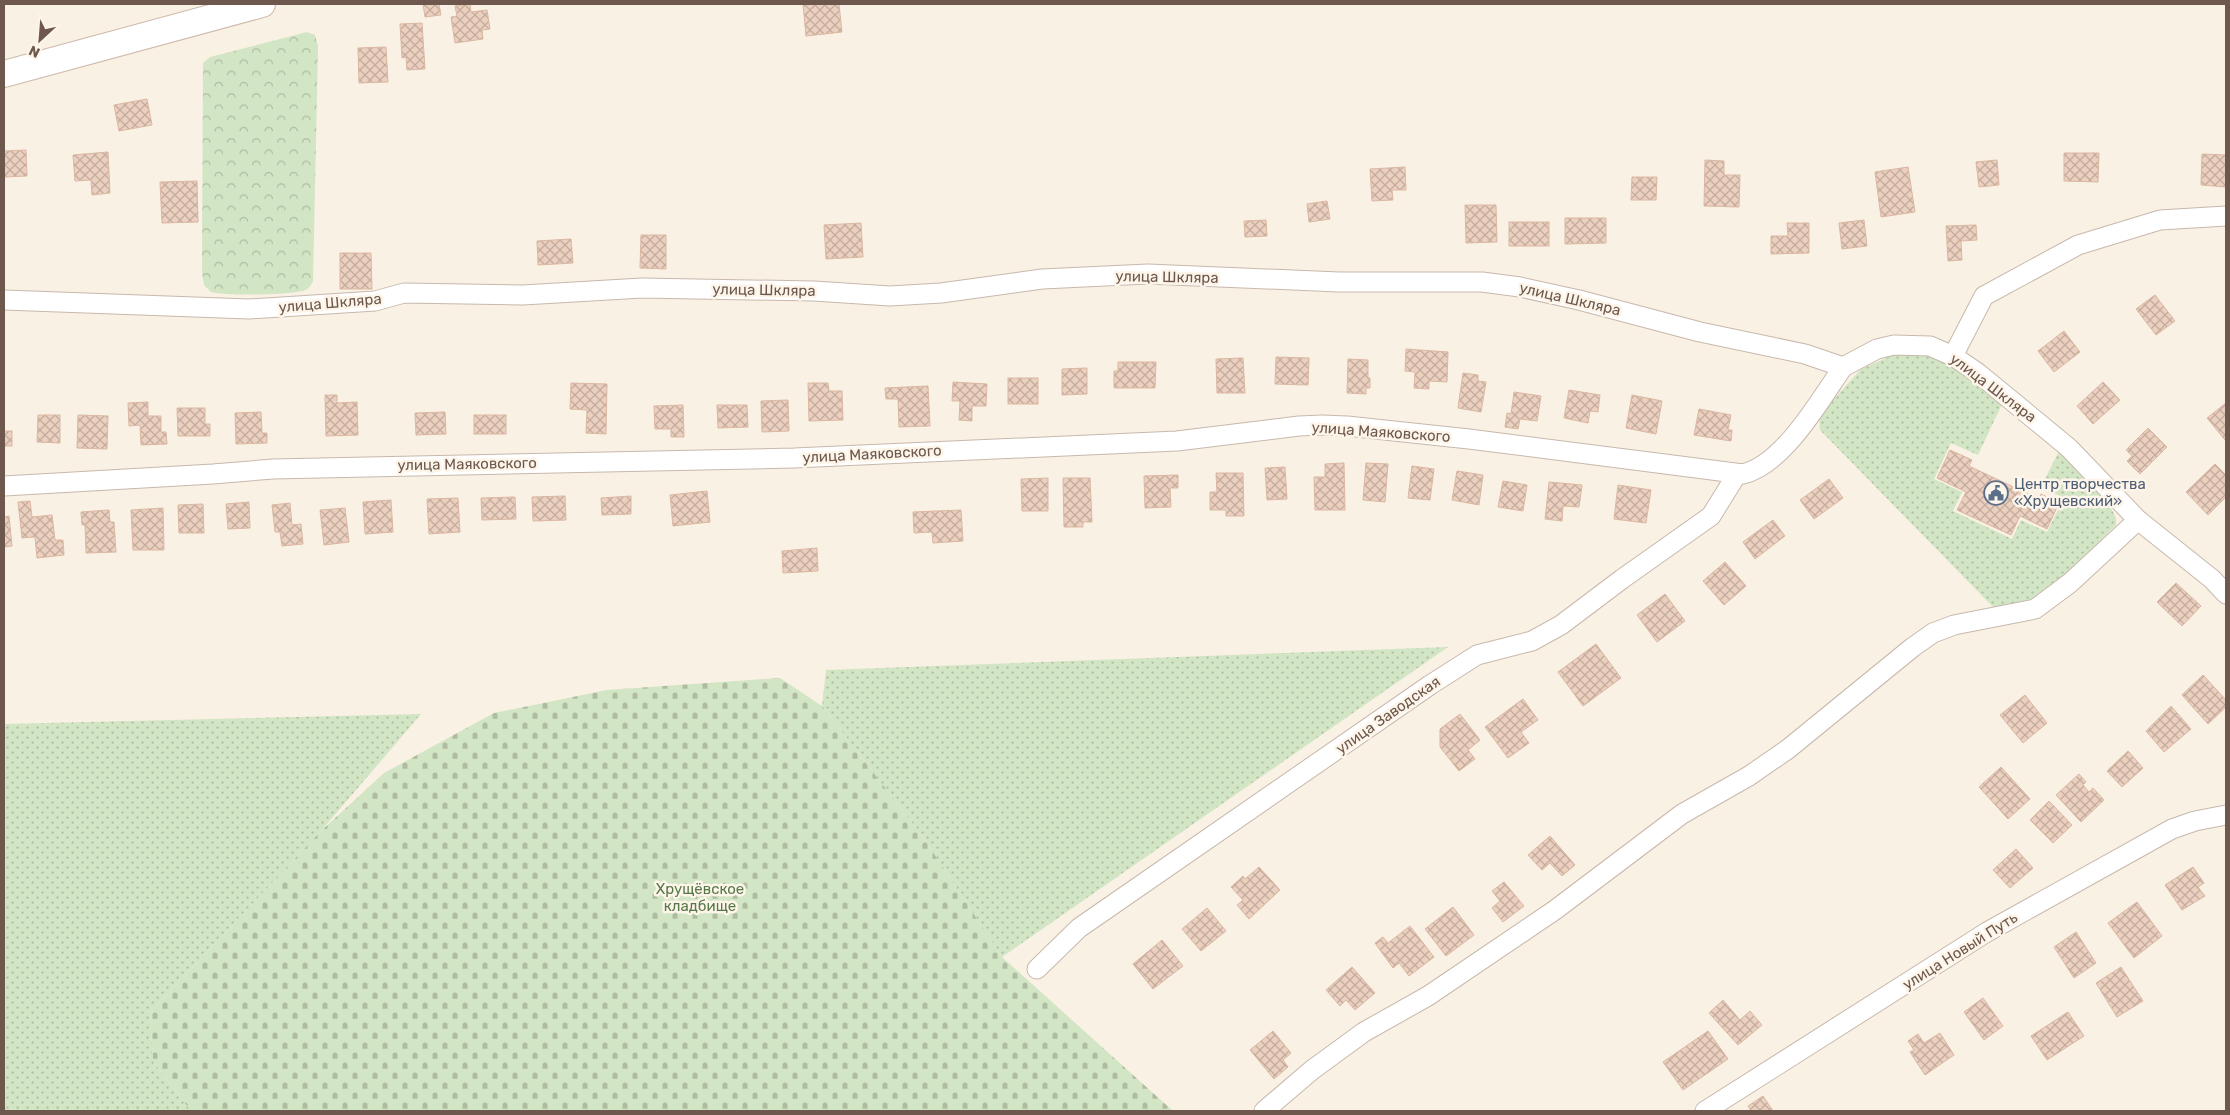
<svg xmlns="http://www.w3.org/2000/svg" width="2230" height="1115" viewBox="0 0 2230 1115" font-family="Rubik,sans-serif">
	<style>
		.grass { fill: url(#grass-dots) }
		.forest { fill: url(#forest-crowns) }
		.cemetery { fill: url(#cemetery-stones) }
		.building { fill: url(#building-cross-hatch); stroke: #dcb7a1 }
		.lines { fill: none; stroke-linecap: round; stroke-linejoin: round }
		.minor-casing { stroke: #c8b8ac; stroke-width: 21 }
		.secondary-casing { stroke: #cebaac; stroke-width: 28 }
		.minor { stroke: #fff; stroke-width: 19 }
		.secondary { stroke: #fff; stroke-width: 26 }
		.labels { text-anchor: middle; stroke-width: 5; stroke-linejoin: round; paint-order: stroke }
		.street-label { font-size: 15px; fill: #6e584d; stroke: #fdf5e9 }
		.service-label { font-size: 15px; fill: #4e5e75; stroke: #fdf5e9; text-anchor: start }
		.park-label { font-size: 15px; fill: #577949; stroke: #fdf5e9 }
	</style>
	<defs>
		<pattern id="grass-dots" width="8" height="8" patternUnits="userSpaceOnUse" patternTransform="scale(1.25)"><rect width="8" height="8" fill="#d2e5c4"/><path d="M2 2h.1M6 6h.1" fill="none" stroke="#afbca1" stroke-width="1.8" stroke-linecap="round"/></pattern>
		<pattern id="forest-crowns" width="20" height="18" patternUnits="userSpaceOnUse" patternTransform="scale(1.25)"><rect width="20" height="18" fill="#d2e5c4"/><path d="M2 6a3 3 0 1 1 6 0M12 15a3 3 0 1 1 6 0" fill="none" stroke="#afbca1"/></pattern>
		<pattern id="cemetery-stones" width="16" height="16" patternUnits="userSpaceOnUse" patternTransform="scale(1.25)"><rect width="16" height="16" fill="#d2e5c4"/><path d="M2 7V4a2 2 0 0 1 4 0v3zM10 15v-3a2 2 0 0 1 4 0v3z" fill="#afbca1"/></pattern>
		<pattern id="building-cross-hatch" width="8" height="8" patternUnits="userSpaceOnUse" patternTransform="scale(1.25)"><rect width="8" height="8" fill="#ebd0bf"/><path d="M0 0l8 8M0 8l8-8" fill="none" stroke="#c3ac9d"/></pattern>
	</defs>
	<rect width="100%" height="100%" fill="#f9f1e4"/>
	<g class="grass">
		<polygon points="1902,351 1929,355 1947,362 2002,404 1978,455 1951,443 1934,479 1962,492 1953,511 2012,539 2021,520 2047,532 2064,498 2041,487 2060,449 2108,502 2116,518 2116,525 2043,597 1996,610 1820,430 1819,416 1861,369"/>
		<polygon points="1448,647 1002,957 923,837 822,706 826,670"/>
		<polygon points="421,714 321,831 150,1013 153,1061 191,1111 4,1111 4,724"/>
	</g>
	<path class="forest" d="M307,32L315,35L318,46L313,281C311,286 308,290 302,291C286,295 227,296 211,292L204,285L202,272L203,63L210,57Z"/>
	<polygon class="cemetery" points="780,678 822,706 923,837 1002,957 1173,1111 191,1111 153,1061 150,1013 321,831 384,773 494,713 607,690"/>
	<g class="building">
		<polygon points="423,4 439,4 441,15 425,17"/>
		<polygon points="470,4 471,12 487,10 490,29 482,30 483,39 455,43 451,17 457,16 455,6"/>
		<polygon points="803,4 839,4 842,32 806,36"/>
		<polygon points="422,23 425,69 407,70 406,57 402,58 400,24"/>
		<polygon points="386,47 388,82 359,83 358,48"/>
		<polygon points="147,99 152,125 119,131 114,105"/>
		<polygon points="26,150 27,176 4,177 4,151"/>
		<polygon points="108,152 110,193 92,195 91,180 75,181 73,155"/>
		<polygon points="2064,153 2099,153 2098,182 2064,181"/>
		<polygon points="2202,154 2226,155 2226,187 2201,185"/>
		<polygon points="1705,160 1724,161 1724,175 1740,175 1739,207 1704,206"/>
		<polygon points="1997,160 1999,185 1979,187 1976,162"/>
		<polygon points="1405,167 1406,190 1392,190 1393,200 1372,201 1370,169"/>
		<polygon points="1908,167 1915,212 1881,217 1875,172"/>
		<polygon points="1632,177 1657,177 1656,200 1631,200"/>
		<polygon points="197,181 198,222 162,223 160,182"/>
		<polygon points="1327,201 1330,219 1309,222 1307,204"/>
		<polygon points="1465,205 1496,205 1497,242 1466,243"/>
		<polygon points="1565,218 1606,218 1606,243 1565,244"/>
		<polygon points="1266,220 1267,236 1245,237 1244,221"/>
		<polygon points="1864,220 1867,246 1842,249 1839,223"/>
		<rect x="1509" y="222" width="40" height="24"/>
		<polygon points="861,223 863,257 826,259 824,225"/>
		<polygon points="1787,223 1809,223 1809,253 1771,254 1771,236 1788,236"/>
		<polygon points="1976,225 1977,240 1961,241 1962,260 1948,261 1946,226"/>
		<polygon points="641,235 666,235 666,269 640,268"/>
		<polygon points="571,239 573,263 538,265 537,241"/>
		<polygon points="340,253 371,253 372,289 340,289"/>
		<polygon points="2155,295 2175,321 2156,335 2136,309"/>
		<polygon points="2064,331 2080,352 2054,372 2038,351"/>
		<polygon points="1406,349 1448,352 1447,382 1429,381 1429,389 1414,388 1415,372 1405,371"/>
		<polygon points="1276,357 1309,358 1308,385 1275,384"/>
		<polygon points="1243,358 1245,393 1217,393 1216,359"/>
		<polygon points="1348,359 1368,360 1368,378 1370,378 1370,388 1366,388 1366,394 1347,393"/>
		<polygon points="1118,362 1156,362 1155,388 1114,388 1114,371 1118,371"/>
		<polygon points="1087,368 1087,394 1062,395 1062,369"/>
		<polygon points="1463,373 1478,375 1478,381 1486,382 1481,412 1458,408"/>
		<rect x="1008" y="378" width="30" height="26"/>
		<polygon points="953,382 987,384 986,406 972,406 972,421 959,420 960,401 952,401"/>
		<polygon points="2103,382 2120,400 2093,424 2077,406"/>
		<polygon points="571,383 607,384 606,434 586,433 587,410 570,409"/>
		<polygon points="808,383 828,383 829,391 842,391 843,420 809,421"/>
		<polygon points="928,386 930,426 899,427 898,399 886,399 885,388"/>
		<polygon points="1569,390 1600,395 1598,412 1590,411 1588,423 1564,418"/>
		<polygon points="1514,392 1541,396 1537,421 1520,419 1518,429 1505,427 1507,413 1511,414"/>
		<polygon points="325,395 337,395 337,403 357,402 358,435 326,436"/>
		<polygon points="1632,395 1662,401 1656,434 1626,428"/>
		<polygon points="788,400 789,431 762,432 761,401"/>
		<polygon points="148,402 148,416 161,416 161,432 166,432 167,444 141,445 140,425 129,426 128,403"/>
		<polygon points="2226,403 2226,439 2225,440 2207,418"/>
		<polygon points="683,405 684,437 671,437 671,429 655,429 654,406"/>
		<polygon points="717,405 747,405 748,427 718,428"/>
		<polygon points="177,408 205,408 205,424 210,424 210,436 178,436"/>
		<polygon points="1699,409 1731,415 1728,430 1732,430 1731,441 1694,435"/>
		<polygon points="261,412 262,433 267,433 267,443 236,444 235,413"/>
		<polygon points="445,412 446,434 416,435 415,413"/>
		<polygon points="38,415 60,415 60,443 37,442"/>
		<polygon points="78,415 108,416 107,449 77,448"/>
		<rect x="474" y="415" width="32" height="19"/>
		<polygon points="2148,428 2167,447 2140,474 2127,461 2132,456 2126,450"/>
		<rect x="4" y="431" width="8" height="15"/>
		<polygon points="1950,450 1972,460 1969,466 2039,499 2041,494 2059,503 2047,529 2020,516 2011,535 1957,510 1966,492 1937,478"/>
		<polygon points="1344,463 1345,510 1315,510 1314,477 1325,477 1325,464"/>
		<polygon points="1366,463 1388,464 1385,502 1363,500"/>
		<polygon points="2215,464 2226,475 2226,497 2208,515 2186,492"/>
		<polygon points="1412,466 1434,469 1430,500 1408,498"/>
		<polygon points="1285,467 1287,499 1267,500 1265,468"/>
		<polygon points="1457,471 1483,475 1479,505 1452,500"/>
		<polygon points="1216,473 1243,473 1244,516 1226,516 1226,510 1210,510 1210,492 1217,492"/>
		<polygon points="1178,475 1178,488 1170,488 1171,507 1145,508 1144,476"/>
		<polygon points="1048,478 1048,511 1022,511 1021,479"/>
		<polygon points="1063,478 1090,478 1092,522 1083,522 1083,527 1064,527"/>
		<polygon points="1829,479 1843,498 1814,519 1800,500"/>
		<polygon points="1503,481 1527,485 1523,511 1498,507"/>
		<polygon points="1549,482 1582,485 1579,507 1563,506 1562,521 1545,519"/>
		<polygon points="1618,485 1651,490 1646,523 1614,519"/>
		<polygon points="707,491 710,522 673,526 670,495"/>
		<polygon points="565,496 566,520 533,521 532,497"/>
		<polygon points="631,496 631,514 602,515 601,498"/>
		<polygon points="515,497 516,519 482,520 481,498"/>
		<polygon points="458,498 460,532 429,534 427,499"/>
		<polygon points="391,500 393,532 365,534 363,502"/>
		<polygon points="30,501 32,517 52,515 55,540 63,540 64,555 37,558 35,537 22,538 18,502"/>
		<polygon points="249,502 250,528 228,529 226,504"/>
		<polygon points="290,503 292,525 301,524 303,544 282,546 280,532 275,532 272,505"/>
		<polygon points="203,504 204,533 179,533 178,505"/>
		<polygon points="163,508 164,550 133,550 131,510"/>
		<polygon points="345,508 349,542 324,545 320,510"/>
		<polygon points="109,510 110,522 114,522 116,552 86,553 85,525 82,525 81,512"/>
		<polygon points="961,510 963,541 933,543 932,532 914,533 913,512"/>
		<polygon points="9,516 12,546 4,547 4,517"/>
		<polygon points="1773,520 1785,536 1755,559 1743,542"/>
		<polygon points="817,548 818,571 783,573 782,551"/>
		<polygon points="1725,562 1746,586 1724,605 1703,581"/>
		<polygon points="2176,583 2201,606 2182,626 2157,602"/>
		<polygon points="1665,594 1685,621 1657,642 1637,615"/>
		<polygon points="1596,644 1621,678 1583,706 1558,672"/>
		<polygon points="2203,675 2226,700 2226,707 2208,724 2182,695"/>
		<polygon points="2025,695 2047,723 2023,743 2000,715"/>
		<polygon points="1523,699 1538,720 1521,732 1529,743 1508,758 1485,727"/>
		<polygon points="2171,706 2191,729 2164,752 2146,731"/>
		<polygon points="1460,714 1480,740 1468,750 1475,759 1459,771 1440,747 1440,729"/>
		<polygon points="2128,751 2143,768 2122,787 2107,771"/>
		<polygon points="2001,767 2030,799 2008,819 1979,787"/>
		<polygon points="2079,774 2086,782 2083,785 2089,792 2093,788 2104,800 2081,822 2056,795"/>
		<polygon points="2049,801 2072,825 2053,843 2030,820"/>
		<polygon points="1550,836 1575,865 1562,876 1550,863 1542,870 1528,855"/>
		<polygon points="2016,849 2033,868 2010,888 1993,870"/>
		<polygon points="1259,867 1280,890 1249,919 1237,905 1243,900 1231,887 1243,876 1245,879"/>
		<polygon points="2193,867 2204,883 2198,887 2205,896 2182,910 2165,885"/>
		<polygon points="1504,882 1524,906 1503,922 1492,908 1500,901 1492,891"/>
		<polygon points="2137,902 2162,936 2134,958 2108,923"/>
		<polygon points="1453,907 1474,935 1446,956 1425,929"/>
		<polygon points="1207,908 1226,931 1201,951 1182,929"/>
		<polygon points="1410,926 1434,957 1409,976 1399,963 1393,968 1375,943 1383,937 1388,943"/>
		<polygon points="2076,932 2096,963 2074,978 2054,947"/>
		<polygon points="1162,940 1183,966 1153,989 1133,964"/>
		<polygon points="1352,967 1375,993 1355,1010 1346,1000 1340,1006 1326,990"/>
		<polygon points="2121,967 2143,1001 2117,1017 2096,983"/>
		<polygon points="1983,998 2003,1026 1984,1040 1964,1012"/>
		<polygon points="1723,1000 1740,1020 1750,1011 1762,1025 1738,1045 1709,1013"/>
		<polygon points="2068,1012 2084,1036 2047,1060 2031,1036"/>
		<polygon points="1273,1031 1291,1053 1283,1060 1288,1067 1274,1079 1250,1050"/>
		<polygon points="1708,1031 1728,1059 1683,1090 1663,1062"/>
		<polygon points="1940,1033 1954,1055 1925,1075 1910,1052 1914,1050 1908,1041 1918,1034 1924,1043"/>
		<polygon points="1763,1096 1773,1111 1751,1111 1748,1106"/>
	</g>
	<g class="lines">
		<g class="minor-casing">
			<g id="minor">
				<polyline points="4,300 249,309 375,301 404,293 523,295 642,288 814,291 890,296 941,293 1042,279 1148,274 1339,282 1482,282 1520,287 1579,300 1700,332 1805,354 1843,367 1877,349 1894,345 1930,346 1953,356 1978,373 2069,448 2138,520 2212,579 2226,594"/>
				<polyline points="1953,356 1984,296 2078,245 2160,220 2226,216"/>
				<path d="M4,486L213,474L273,469L794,458L1177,441L1299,426L1322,425L1347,426L1469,439L1743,474C1784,464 1820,400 1843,367"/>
				<polyline points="1037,969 1079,928 1430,685 1477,655 1532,641 1561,625 1622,579 1711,516 1737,474"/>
				<polyline points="1264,1111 1312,1070 1364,1032 1428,996 1555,910 1682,814 1749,776 1788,749 1913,647 1933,633 1954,625 2035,609 2070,583 2138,520"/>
				<polyline points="1705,1111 1987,932 2172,829 2195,821 2226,815"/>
			</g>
		</g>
		<g class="secondary-casing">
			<polyline id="secondary" points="4,74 262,4"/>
		</g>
		<use href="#minor" class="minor"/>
		<use href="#secondary" class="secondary"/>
	</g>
	<defs>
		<g id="civic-ring" transform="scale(1.25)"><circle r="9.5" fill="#fdf5e9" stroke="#5c6f8a" stroke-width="1.5"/><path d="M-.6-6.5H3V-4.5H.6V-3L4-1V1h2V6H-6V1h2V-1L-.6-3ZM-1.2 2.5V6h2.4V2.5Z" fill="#5c6f8a"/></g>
	</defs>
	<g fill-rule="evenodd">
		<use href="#civic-ring" x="1996" y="493"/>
	</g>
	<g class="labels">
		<g class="street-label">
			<text transform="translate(1167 277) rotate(1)" y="5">улица Шкляра</text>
			<text transform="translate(764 290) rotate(1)" y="5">улица Шкляра</text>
			<text transform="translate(1570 299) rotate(13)" y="5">улица Шкляра</text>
			<text transform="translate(330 303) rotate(-5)" y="5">улица Шкляра</text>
			<text transform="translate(1993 388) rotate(37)" y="5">улица Шкляра</text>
			<text transform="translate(1381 432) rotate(4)" y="5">улица Маяковского</text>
			<text transform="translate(872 454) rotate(-3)" y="5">улица Маяковского</text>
			<text transform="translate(467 464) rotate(-1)" y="5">улица Маяковского</text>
			<text transform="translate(1388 715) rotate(-35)" y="5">улица Заводская</text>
			<text transform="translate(1960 951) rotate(-32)" y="5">улица Новый Путь</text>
		</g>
		<g class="service-label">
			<text x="2014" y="489">Центр творчества<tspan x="2014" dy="17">«Хрущевский»</tspan></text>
		</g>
		<g class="park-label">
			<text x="700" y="894">Хрущёвское<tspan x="700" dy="17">кладбище</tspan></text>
		</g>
	</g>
	<rect width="2230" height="1115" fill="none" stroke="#6e584d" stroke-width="10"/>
	<g transform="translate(40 40) rotate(206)" stroke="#fdf5e9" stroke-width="4" paint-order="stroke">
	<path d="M0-4L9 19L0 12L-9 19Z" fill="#6e584d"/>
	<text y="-8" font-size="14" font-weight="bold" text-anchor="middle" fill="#6e584d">N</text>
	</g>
</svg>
